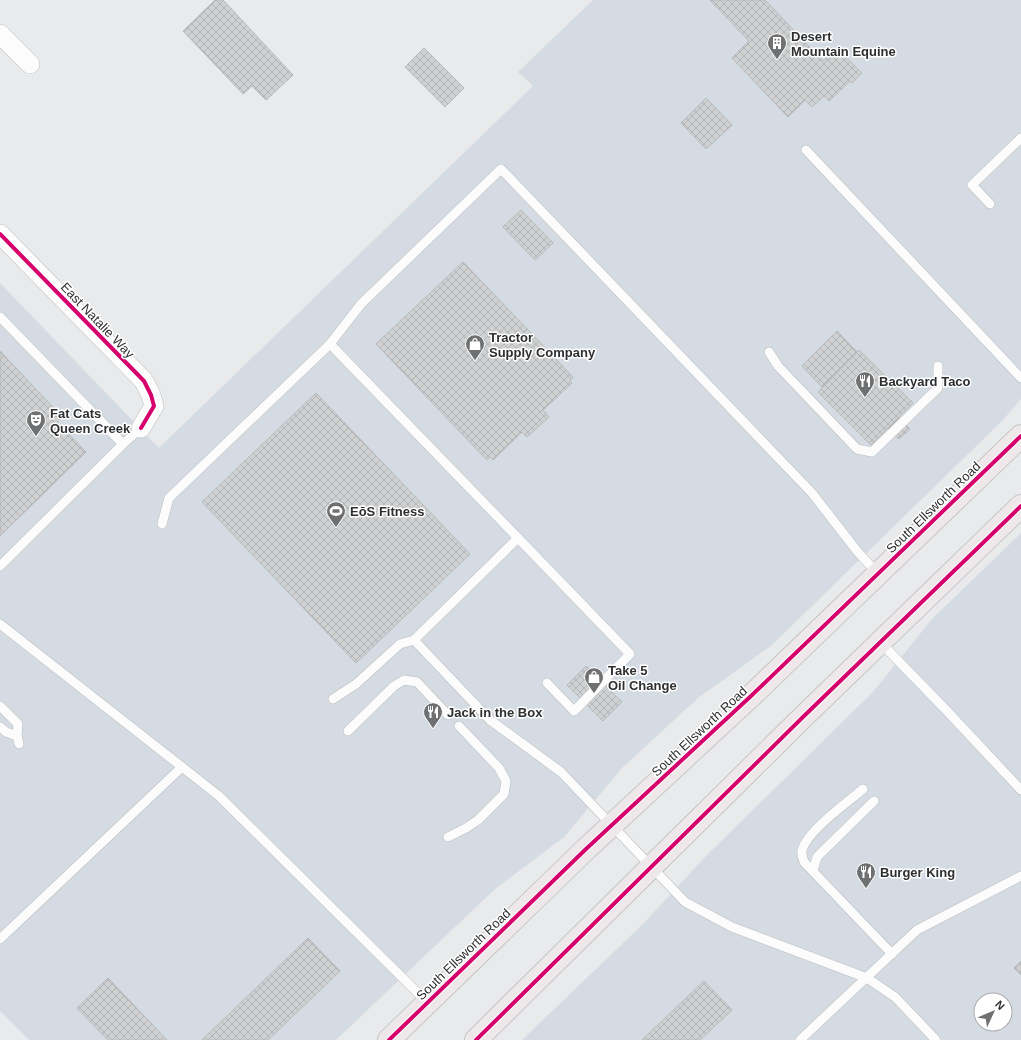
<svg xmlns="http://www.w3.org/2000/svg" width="1021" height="1040" viewBox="0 0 1021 1040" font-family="Arial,sans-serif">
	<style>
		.built { fill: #d4dbe2; fill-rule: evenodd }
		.building { fill: url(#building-cross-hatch); stroke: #b6b8b9 }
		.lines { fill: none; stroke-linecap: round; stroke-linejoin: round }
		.lane-casing { stroke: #bbbdbe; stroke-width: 10 }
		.street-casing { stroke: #bbbdbe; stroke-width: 20 }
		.primary-casing { stroke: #c5c6c7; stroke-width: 24 }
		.lane { stroke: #fcfcfc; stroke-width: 9 }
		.street { stroke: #fcfcfc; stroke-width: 19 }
		.primary { stroke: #eee8ea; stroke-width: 22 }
		.cycleway-casing { stroke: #fff; stroke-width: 6 }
		.cycleway { stroke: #d6006c; stroke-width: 4 }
		.labels { text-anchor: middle; stroke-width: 3; stroke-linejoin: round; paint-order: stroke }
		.poi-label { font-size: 13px; font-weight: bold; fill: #2e2f31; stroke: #fff; text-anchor: start }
		.street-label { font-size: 13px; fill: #2e2f31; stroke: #fff }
	</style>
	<defs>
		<pattern id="building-cross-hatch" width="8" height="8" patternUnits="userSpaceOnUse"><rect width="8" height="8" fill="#cfd1d2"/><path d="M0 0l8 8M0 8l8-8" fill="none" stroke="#b2b4b5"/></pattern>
	</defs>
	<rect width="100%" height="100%" fill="#e8eaec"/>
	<g class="built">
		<polygon points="593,0 1021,0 1021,399 1002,421 772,645 698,698 622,768 564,837 495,889 336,1040 29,1040 0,1011 0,283 159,448 533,86 518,72"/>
		<path d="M1021,533V1040H522L644,923L705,857L873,692L932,619ZM981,1000H1005V1024H981Z"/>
	</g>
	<g class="building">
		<polygon points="215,0 223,0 293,75 266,100 252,86 243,94 183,31"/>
		<polygon points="710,0 765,0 823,61 837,48 862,73 852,83 850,81 829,101 824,96 812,107 805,100 788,117 732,58 749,41"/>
		<polygon points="424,48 464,88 445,107 405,67"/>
		<polygon points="706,98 732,125 706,149 681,123"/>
		<polygon points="521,210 553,243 535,260 503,227"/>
		<polygon points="463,262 573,377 570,381 572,383 543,410 549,417 527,437 522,432 493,460 490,457 487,460 376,344"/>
		<polygon points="837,331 857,352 822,387 802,366"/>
		<polygon points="859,350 913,403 871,445 818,392"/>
		<polygon points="0,351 62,417 57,422 86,452 0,536"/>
		<polygon points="316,393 470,554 356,663 202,502"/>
		<polygon points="899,418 910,429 899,439 888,429"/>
		<polygon points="586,666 622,702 603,721 567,685"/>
		<polygon points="308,938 340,971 268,1040 202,1040"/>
		<polygon points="1021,961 1021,975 1014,968"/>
		<polygon points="108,978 167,1040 108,1040 77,1008"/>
		<polygon points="704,981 732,1010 700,1040 642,1040"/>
	</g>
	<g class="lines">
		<g class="lane-casing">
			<g id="lane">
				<polyline points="806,150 1021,378"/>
				<polyline points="990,204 972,185 1021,138"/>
				<polyline points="0,317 123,444 0,566"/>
				<polyline points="769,352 778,366 857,449 872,452 938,388 938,366"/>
				<polyline points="123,444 141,428"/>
				<polyline points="162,524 169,498 330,344"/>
				<polyline points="518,538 630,654 574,711 547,683"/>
				<polyline points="878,574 857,551 812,493 501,169 361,304 330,344 518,538 414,640 490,720 561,772 685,902 732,927 867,978 895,997 936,1040"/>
				<polyline points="0,624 219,796 428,1003"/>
				<polyline points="880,642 947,711 1021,790"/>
				<polyline points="333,699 356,684 400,644 414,640"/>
				<polyline points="0,706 18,724 17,736 19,744"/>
				<polyline points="0,727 6,732 17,736"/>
				<polyline points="348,731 394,686 404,680 417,682 448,715"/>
				<path d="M863,789C847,803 808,830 802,850C801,854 803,858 804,862L892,954"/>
				<polyline points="448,837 466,828 478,820 504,794 506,781 499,768 459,726"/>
				<polyline points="813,871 817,857 874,801"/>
				<polyline points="0,939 182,767"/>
				<polyline points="800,1040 917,930 1021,876"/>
			</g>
		</g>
		<g class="street-casing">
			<g id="street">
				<polyline points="0,34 30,64"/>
				<polyline points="0,234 144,381 151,395 154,406 141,428"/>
			</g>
		</g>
		<g class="primary-casing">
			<g id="primary">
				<polyline points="389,1040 586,849 751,696 1021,436"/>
				<polyline points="476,1040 804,716 1021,506"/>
			</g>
		</g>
		<use href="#lane" class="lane"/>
		<use href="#street" class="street"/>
		<use href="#primary" class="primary"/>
		<g class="cycleway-casing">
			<g id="cycleway">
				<polyline points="0,234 144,381 151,395 154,406 141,428"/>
				<polyline points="389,1040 586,849 751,696 1021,436"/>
				<polyline points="476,1040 804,716 1021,506"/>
			</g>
		</g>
		<use href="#cycleway" class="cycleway"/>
	</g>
	<defs>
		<g id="building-pin" transform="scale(1)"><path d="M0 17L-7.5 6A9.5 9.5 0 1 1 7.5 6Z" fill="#6f7072" stroke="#fff"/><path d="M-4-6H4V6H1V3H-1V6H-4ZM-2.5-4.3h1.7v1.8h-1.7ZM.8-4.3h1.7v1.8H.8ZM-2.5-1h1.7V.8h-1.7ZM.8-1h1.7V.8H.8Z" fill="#fff"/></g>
		<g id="shop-pin" transform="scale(1)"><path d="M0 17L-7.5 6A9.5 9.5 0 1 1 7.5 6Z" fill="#6f7072" stroke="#fff"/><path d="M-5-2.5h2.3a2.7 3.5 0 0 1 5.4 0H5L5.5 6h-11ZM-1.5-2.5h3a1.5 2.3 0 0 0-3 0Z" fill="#fff"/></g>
		<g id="restaurant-pin" transform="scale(1)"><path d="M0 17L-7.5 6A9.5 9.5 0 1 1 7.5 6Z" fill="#6f7072" stroke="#fff"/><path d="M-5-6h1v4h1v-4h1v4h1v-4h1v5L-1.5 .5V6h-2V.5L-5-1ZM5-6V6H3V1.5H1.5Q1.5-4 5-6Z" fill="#fff"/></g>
		<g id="theatre-pin" transform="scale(1)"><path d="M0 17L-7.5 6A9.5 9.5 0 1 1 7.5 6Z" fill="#6f7072" stroke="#fff"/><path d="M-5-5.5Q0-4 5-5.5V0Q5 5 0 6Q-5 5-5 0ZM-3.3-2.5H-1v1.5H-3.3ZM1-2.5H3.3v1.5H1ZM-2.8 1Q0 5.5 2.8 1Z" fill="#fff"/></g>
		<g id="stadium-pin" transform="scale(1)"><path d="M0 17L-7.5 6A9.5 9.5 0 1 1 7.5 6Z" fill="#6f7072" stroke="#fff"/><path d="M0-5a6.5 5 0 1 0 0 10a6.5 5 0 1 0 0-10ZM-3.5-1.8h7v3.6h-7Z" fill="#fff"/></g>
	</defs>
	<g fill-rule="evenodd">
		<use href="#building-pin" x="777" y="43"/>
		<use href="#shop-pin" x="475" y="344"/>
		<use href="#restaurant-pin" x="865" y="381"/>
		<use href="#theatre-pin" x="36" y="420"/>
		<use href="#stadium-pin" x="336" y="511"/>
		<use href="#shop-pin" x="594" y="677"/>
		<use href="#restaurant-pin" x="433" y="712"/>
		<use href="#restaurant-pin" x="866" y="872"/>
	</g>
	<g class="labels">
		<g class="poi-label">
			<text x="791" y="41">Desert<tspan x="791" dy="15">Mountain Equine</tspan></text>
			<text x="489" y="342">Tractor<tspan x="489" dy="15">Supply Company</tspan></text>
			<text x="879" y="386">Backyard Taco</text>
			<text x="50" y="418">Fat Cats<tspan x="50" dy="15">Queen Creek</tspan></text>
			<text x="350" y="516">EōS Fitness</text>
			<text x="608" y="675">Take 5<tspan x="608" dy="15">Oil Change</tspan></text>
			<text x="447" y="717">Jack in the Box</text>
			<text x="880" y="877">Burger King</text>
		</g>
		<g class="street-label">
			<text transform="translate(98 320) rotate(46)" y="5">East Natalie Way</text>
			<text transform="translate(933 507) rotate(-44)" y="5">South Ellsworth Road</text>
			<text transform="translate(699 731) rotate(-43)" y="5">South Ellsworth Road</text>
			<text transform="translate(463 954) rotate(-44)" y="5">South Ellsworth Road</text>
		</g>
	</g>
	<g transform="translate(993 1012) rotate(46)"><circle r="19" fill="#ffffff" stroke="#abacad"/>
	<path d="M0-3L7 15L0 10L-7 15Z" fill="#6f7072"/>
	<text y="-6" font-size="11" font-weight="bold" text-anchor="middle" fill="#2e2f31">N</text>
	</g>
</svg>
